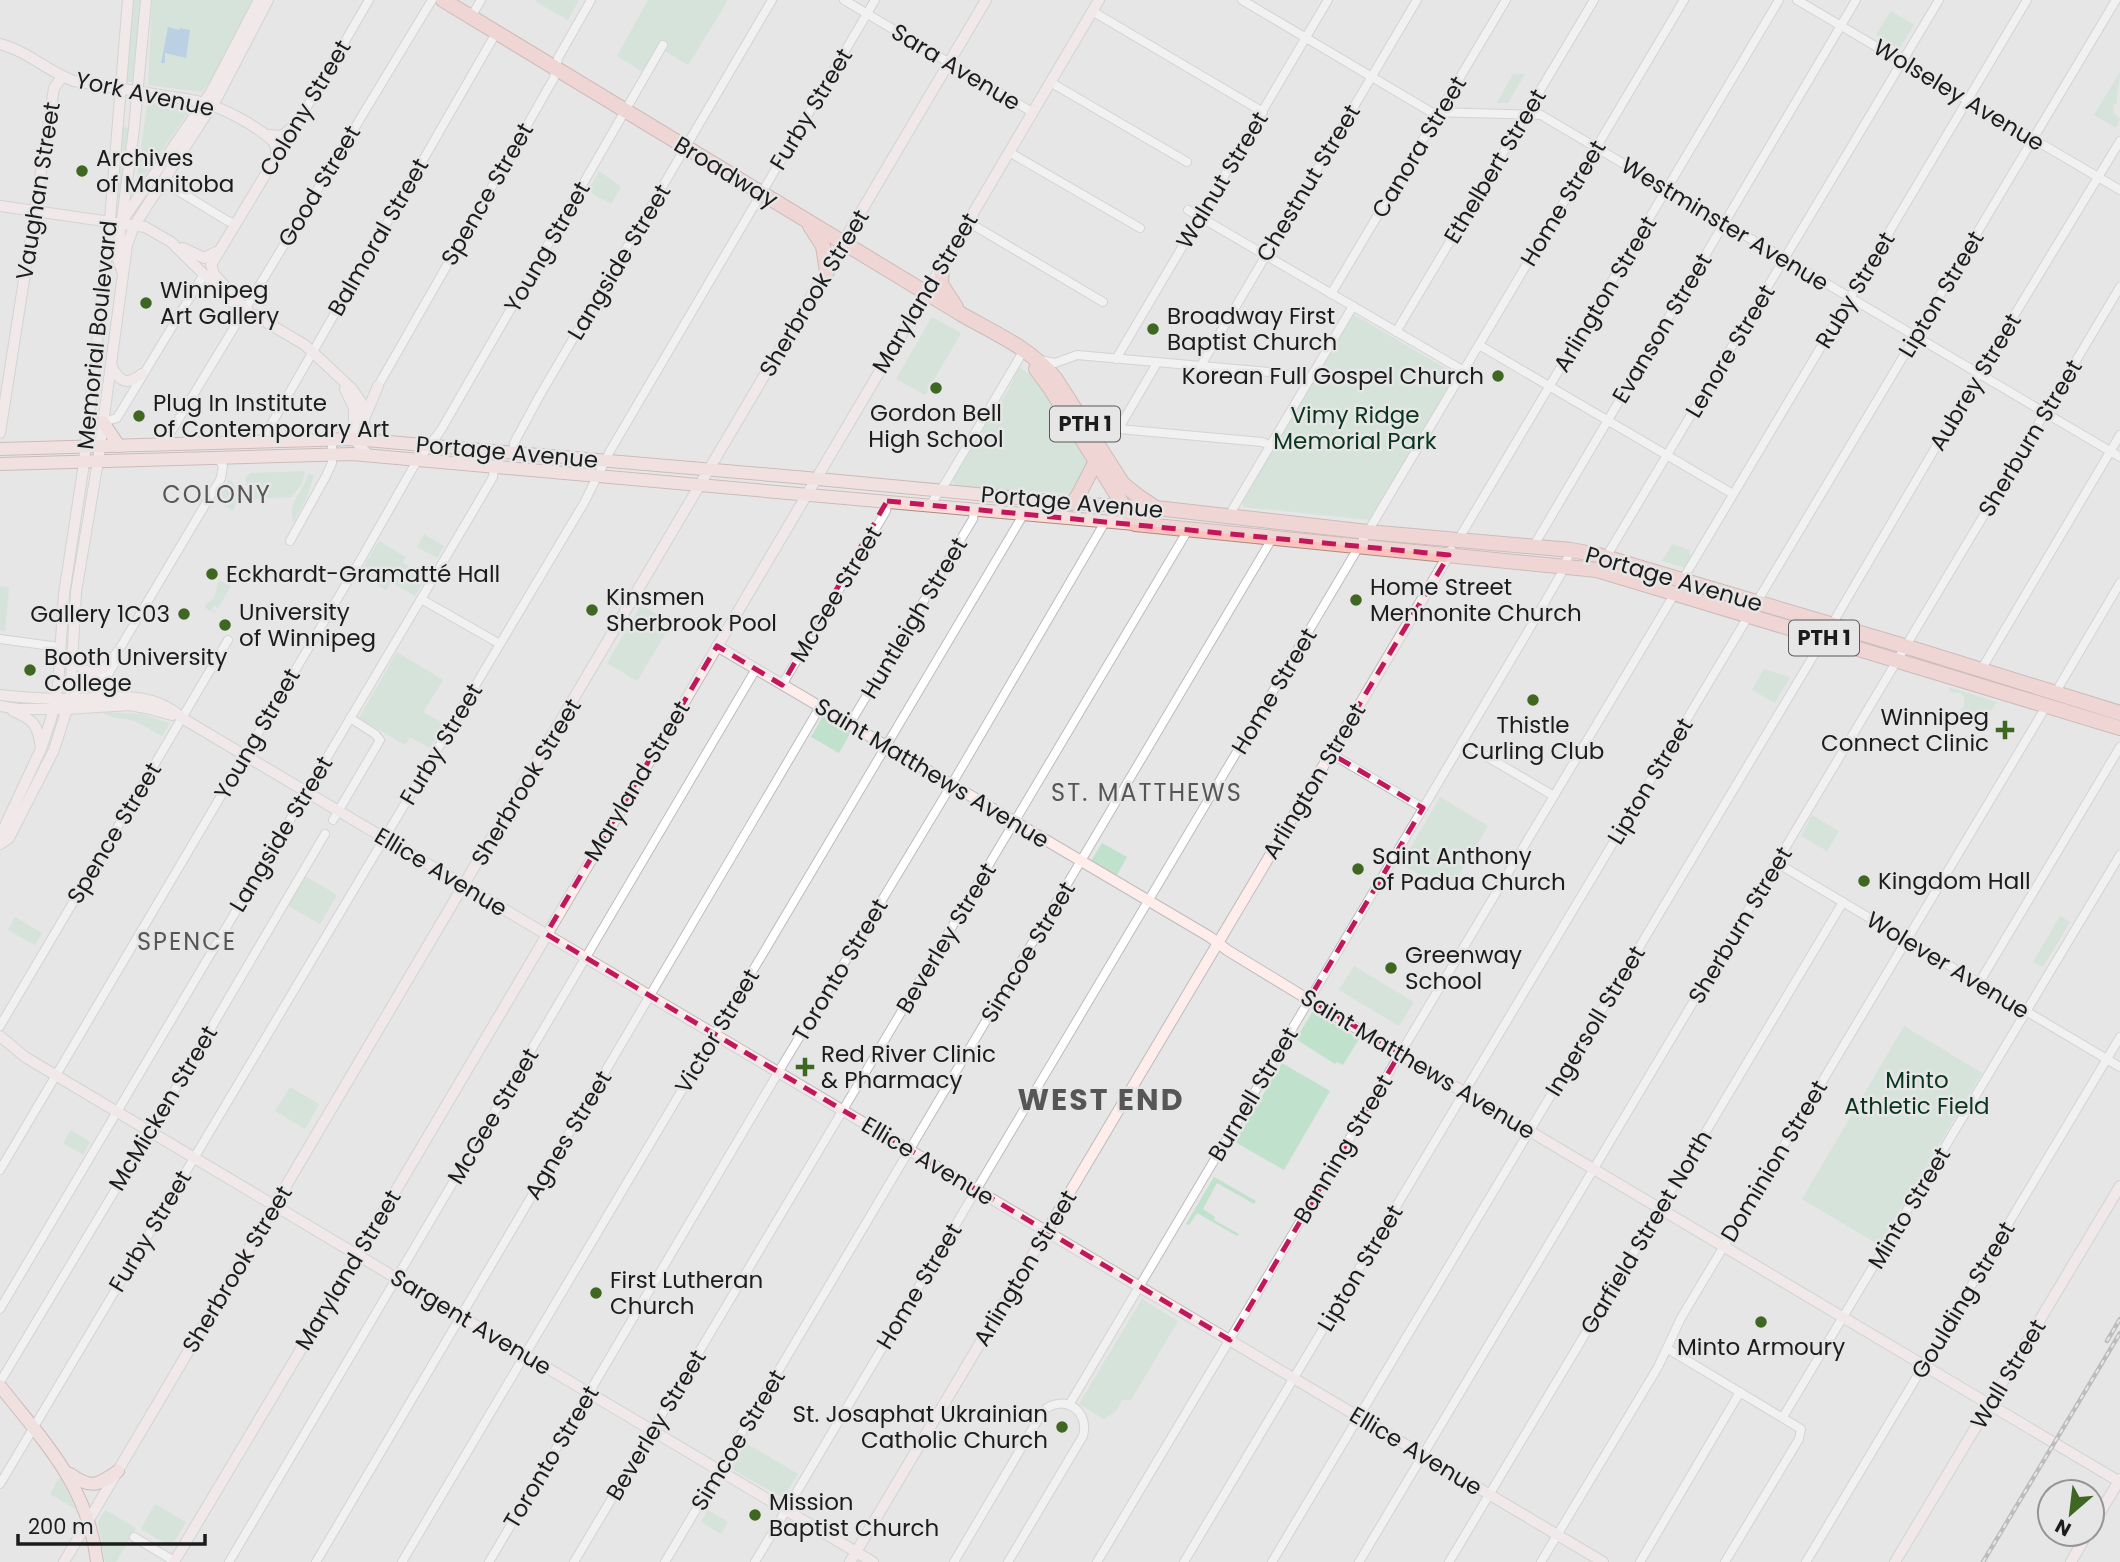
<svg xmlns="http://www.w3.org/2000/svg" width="2120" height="1562" viewBox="0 0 2120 1562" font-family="Poppins,sans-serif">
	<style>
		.green { fill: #c0e1cc }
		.water { fill: #87b9dd }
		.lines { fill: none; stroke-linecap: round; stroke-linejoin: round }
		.street-casing { stroke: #bcbcbd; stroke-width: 10 }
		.secondary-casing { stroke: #bcbcbd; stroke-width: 12 }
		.primary-casing { stroke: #ad8984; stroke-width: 14 }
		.highway-casing { stroke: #ad8984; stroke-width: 16 }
		.street { stroke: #fff; stroke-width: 8 }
		.secondary { stroke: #feedeb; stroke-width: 10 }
		.primary { stroke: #fddbd7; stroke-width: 12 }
		.highway { stroke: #fbc3bc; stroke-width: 14 }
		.rail-casing { stroke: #8a8a8a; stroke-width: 4.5 }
		.rail { stroke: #e6e6e7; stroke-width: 2; stroke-dasharray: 5; stroke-linecap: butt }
		.marked { fill: none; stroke: #c2185b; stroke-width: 5; stroke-dasharray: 14 9; stroke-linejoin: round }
		.poi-dot { fill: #3f6722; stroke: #e6e6e7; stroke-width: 2.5 }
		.labels { text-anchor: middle; stroke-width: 5; stroke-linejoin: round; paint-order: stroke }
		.shield { fill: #e6e6e7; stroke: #595959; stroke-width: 2 }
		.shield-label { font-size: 21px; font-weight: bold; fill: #1c1c1c }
		.street-label { font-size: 23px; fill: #1c1c1c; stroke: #e6e6e7 }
		.poi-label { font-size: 23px; fill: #1c1c1c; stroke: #e6e6e7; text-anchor: start }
		.park-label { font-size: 23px; fill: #09351f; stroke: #e6e6e7 }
		.neighbourhood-label { font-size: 24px; letter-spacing: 2px; fill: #565657; stroke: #e6e6e7 }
		.district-label { font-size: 30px; font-weight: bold; letter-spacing: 2px; fill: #565657; stroke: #e6e6e7 }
	</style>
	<rect width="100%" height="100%" fill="#e6e6e7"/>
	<g class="green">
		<polygon points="132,0 142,0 134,83 126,81"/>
		<polygon points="152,0 254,0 210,82 201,92 148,85"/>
		<polygon points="537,0 579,0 568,20 536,2"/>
		<polygon points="648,0 728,0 688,65 658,47 643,72 617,56"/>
		<polygon points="1891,11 1914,25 1899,49 1876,35"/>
		<path d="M2120,72C2120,84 2116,92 2117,103L2113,105L2114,114L2120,119L2116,128L2094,115Z"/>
		<polygon points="1513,74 1525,74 1508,103 1497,103"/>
		<polygon points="152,103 188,109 189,111 138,185 136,184 147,105"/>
		<polygon points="122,127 130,128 118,201 116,200"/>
		<polygon points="599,171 621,187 611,204 588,191"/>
		<polygon points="1353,314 1457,375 1371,520 1243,507 1243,499"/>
		<polygon points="932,317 961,333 925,395 896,379"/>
		<path d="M1017,367L1032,375L1040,385L1091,467L1075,494L956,486L952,480L967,446L992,410C1004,403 1014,380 1017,367Z"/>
		<path d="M305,471L302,484L291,497L255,499C247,495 248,485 245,478L251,473Z"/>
		<path d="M308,474L314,475L306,499L293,523C288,500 302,495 308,474Z"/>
		<path d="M229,479C238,487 238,500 233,511L216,500Z"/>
		<polygon points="424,534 444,546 437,558 417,547"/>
		<polygon points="379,541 405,557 403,563 426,577 415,596 391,582 386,590 359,574"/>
		<polygon points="1672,544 1689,550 1691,559 1686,568 1662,561"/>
		<polygon points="219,580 231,586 218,608 214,606 211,610 216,611 215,613 205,608 205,605 214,598"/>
		<polygon points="0,586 9,587 5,631 0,630"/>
		<polygon points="641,605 672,623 637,681 607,663"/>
		<polygon points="397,652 443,680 423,712 444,724 430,748 410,737 405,745 359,718"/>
		<polygon points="1764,669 1790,677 1775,703 1752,690"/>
		<polygon points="1948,687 1997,702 1986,718 1960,710 1964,707 1964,697 1960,693 1950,692"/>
		<path d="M103,712L142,714L170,723L162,736C153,732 145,725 136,722C123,716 116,722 103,712Z"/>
		<polygon points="823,716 851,732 839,753 811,737"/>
		<polygon points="1440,797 1488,826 1449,892 1401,864"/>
		<polygon points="1812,815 1839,831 1827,851 1801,836"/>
		<polygon points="1102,843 1127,857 1117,875 1091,861"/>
		<polygon points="305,876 337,895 320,924 287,905"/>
		<polygon points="2060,916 2070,922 2043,967 2033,962"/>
		<polygon points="15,917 42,933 35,945 8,930"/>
		<polygon points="1354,966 1414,1002 1399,1026 1339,990"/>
		<polygon points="1313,1011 1359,1039 1343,1065 1337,1062 1335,1064 1296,1039"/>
		<polygon points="1904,1026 1982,1073 1879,1245 1802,1199"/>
		<polygon points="1282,1063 1330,1091 1284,1170 1235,1142"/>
		<polygon points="290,1087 319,1104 305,1129 275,1111"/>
		<polygon points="71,1130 90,1142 83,1155 63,1143"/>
		<polygon points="1214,1177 1256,1201 1254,1204 1217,1183 1203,1209 1215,1217 1214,1220 1239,1234 1237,1236 1197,1213 1189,1225 1186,1224"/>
		<polygon points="1142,1299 1178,1321 1131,1400 1122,1400 1116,1411 1104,1419 1079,1404"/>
		<polygon points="746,1443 798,1474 783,1498 730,1468"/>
		<polygon points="61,1478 76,1509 50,1494 58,1479"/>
		<polygon points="155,1504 186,1522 171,1547 141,1529"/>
		<polygon points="105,1510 136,1528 116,1562 105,1562 98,1522"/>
		<polygon points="708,1510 728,1522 721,1534 701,1522"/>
	</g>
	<polygon class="water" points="168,27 179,30 180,28 190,30 186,58 165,53 165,63 161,63"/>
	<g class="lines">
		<g class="street-casing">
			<g id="street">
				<polyline points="844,0 1032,112"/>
				<polyline points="1242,0 1431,112 1541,115 2120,457"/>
				<polyline points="1797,0 2120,190"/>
				<polyline points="1092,11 1263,112"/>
				<polyline points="471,17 481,0"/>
				<polyline points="1050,82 1187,162"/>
				<polyline points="1009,152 1140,228"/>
				<polyline points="276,157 282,150 369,0"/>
				<polyline points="162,181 226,220 235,224"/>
				<polyline points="1188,210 1464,371"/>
				<polyline points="968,222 1103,302"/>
				<polyline points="1331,294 1506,0"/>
				<polyline points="1396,332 1594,0"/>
				<polyline points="1479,345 1733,494"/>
				<polyline points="1116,359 1328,0"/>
				<polyline points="1040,360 1055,363 1077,355 1269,372 1311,378"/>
				<polyline points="1200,367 1417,0"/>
				<polyline points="378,386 554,78 558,58 591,0"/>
				<polyline points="103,422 117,418 204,274"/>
				<polyline points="1086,426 1262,442 1270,445"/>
				<polyline points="1119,428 1157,363"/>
				<polyline points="261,442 496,33"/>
				<polyline points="163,445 432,0"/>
				<polyline points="513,453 514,443 540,395 772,0"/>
				<polyline points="930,505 946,482 1021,355"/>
				<polyline points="1228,517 1353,306"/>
				<polyline points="1458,540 1779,0"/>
				<polyline points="290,541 326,476 332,463 332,439"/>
				<polyline points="1533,547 1856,0"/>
				<polyline points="1606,557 1939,0"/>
				<polyline points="1683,579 2027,0"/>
				<polyline points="421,599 500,644"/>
				<polyline points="0,639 59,647"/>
				<polyline points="1981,670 2120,435"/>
				<polyline points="782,685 886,511 887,501"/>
				<polyline points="2054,695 2120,583"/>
				<polyline points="99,697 103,683 116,661"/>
				<polyline points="70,699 82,686 100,674 120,648 221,478 223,466 218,457"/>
				<polyline points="849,725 973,519 974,510"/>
				<polyline points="1462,742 1554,796"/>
				<polyline points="1330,753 1423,808"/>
				<polyline points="333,820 380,740 375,734 350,718"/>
				<polyline points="1777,863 2120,1067"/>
				<polyline points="1979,983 2120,747"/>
				<polyline points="0,1026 228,640"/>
				<polyline points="0,1170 361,559 414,466 441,430 663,45"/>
				<polyline points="0,1309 472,513 493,477 494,466"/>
				<polyline points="1668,1349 1801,1429 1799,1439 1725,1562"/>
				<polyline points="0,1382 150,1132 325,834"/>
				<polyline points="1069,1405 1527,633 1561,574 1571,550"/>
				<polyline points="1783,1417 2120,855"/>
				<polyline points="0,1484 584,503 610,451 875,0"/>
				<polyline points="134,1537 174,1561"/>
				<polyline points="229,1562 756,669"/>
				<polyline points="316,1562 820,707"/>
				<polyline points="402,1562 1032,500"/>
				<polyline points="489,1562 782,1066 949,789 1105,522"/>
				<polyline points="574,1562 1188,530"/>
				<polyline points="665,1562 1273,537"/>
				<polyline points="755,1562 1684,0"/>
				<path d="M954,1562L1043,1411C1063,1393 1090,1410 1083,1436L1008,1562"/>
				<polyline points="1097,1562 1675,593"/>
				<polyline points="1184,1562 2116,0"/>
				<polyline points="1272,1562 1824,638 1975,380 2120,141"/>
				<polyline points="1359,1562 2120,287"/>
				<polyline points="1449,1562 1843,902"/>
				<polyline points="1541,1562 1658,1367 1681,1318 2047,705"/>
				<polyline points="1640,1562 1740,1392"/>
				<polyline points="1806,1562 2120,1037"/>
			</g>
		</g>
		<g class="secondary-casing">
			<g id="secondary">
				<path d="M0,44C28,51 48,72 74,81L197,101C222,107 254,124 273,141L276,147V157L211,265L214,274L245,309"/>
				<polyline points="267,135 282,136 295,125"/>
				<polyline points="0,206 145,227 171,242 232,302 305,345 352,389 361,402 365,428 376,440"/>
				<polyline points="118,227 211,92 259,0"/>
				<polyline points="183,248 204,258 216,252"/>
				<polyline points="122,271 117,256 134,129 146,0"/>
				<path d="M111,365C119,382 127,386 142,374"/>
				<polyline points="345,389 354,408 354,439 368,455"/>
				<polyline points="364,419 378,386"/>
				<polyline points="0,433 50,114 54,88 62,77"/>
				<polyline points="717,646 1210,937 1227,950 1309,1000 2120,1482"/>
				<path d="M75,655C82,674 89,676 106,667"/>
				<path d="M0,695C24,698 48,699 72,699C110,698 151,689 182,718L1603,1562"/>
				<polyline points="0,706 18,709 67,709 129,705 146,708 172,715"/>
				<path d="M13,711C34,720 38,725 41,748"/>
				<polyline points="0,841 1,834 41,749 51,719 58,686 64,594 83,470 109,232 128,0"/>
				<polyline points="0,844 9,838 54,750 70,699 76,592 98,461 127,245 134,226 218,96 268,0"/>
				<polyline points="0,1036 25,1057 873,1562"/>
				<polyline points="2092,1526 2120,1479"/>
				<polyline points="64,1562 986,0"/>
				<polyline points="174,1562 411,1165 1099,0"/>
				<polyline points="850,1562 1451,551"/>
				<polyline points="1895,1562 2120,1186"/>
				<polyline points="2071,1562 2087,1534"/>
			</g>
		</g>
		<g class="primary-casing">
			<g id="primary">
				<polyline points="103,422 119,446"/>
				<polyline points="0,449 354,439 807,478 1072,503 1156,508"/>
				<polyline points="0,464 352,454 1135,524"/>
				<path d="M0,1386C45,1443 88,1486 97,1562"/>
				<path d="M70,1474C91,1489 97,1486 118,1471"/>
			</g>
		</g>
		<g class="highway-casing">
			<g id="highway">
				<path d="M443,0L961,314C994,333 1030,348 1055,378L1123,484L1138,496L1156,508L1368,532L1571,550L1598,555L1914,649L2120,713"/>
				<polyline points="810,226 823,246 827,272"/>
				<polyline points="942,265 941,284 956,307"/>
				<polyline points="1036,369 1050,388 1135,524 1597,570 2120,728"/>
				<polyline points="1072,503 1078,496 1096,461"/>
			</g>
		</g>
		<use href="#street" class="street"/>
		<use href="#secondary" class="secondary"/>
		<use href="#primary" class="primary"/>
		<use href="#highway" class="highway"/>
		<g class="rail-casing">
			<g id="rail">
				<polyline points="2107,1341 2120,1319"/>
				<polyline points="1983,1562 2120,1333"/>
			</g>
		</g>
		<use href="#rail" class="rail"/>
	</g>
	<path d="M0 0H2120V1562H0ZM887,501L1449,555L1330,753L1423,808L1309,999L1400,1053L1230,1340L546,934L717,646L782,685Z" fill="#e6e6e7" fill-opacity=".55" fill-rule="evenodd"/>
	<path class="marked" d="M887,501L1449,555L1330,753L1423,808L1309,999L1400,1053L1230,1340L546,934L717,646L782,685Z"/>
	<g class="poi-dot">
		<circle cx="82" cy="171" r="7"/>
		<circle cx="146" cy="303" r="7"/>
		<circle cx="1153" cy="329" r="7"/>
		<circle cx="1498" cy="376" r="7"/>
		<circle cx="936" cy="388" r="7"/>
		<circle cx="139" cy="416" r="7"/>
		<circle cx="212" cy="574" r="7"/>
		<circle cx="1356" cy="600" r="7"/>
		<circle cx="592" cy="610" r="7"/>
		<circle cx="184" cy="614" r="7"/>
		<circle cx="225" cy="625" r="7"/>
		<circle cx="30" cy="670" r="7"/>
		<circle cx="1533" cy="700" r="7"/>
		<path d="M2001.5 719.5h7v7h7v7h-7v7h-7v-7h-7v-7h7z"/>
		<circle cx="1358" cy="869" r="7"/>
		<circle cx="1864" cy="881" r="7"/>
		<circle cx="1391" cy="968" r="7"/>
		<path d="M801.5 1056.5h7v7h7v7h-7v7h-7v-7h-7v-7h7z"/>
		<circle cx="596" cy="1293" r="7"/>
		<circle cx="1761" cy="1322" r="7"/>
		<circle cx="1062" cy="1427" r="7"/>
		<circle cx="755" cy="1515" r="7"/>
	</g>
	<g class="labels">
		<g class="shield">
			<rect x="1050" y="406.5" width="70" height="35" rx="5"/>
			<rect x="1789" y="620.5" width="70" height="35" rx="5"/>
		</g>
		<g class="shield-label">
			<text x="1085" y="431">PTH 1</text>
			<text x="1824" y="645">PTH 1</text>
		</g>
		<g class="street-label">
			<text transform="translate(956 67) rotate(31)" y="8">Sara Avenue</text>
			<text transform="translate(145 94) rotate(12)" y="8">York Avenue</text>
			<text transform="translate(1959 95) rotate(31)" y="8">Wolseley Avenue</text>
			<text transform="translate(305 108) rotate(-59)" y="8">Colony Street</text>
			<text transform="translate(811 109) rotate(-59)" y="8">Furby Street</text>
			<text transform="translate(1419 147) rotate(-59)" y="8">Canora Street</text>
			<text transform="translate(1495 166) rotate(-59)" y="8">Ethelbert Street</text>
			<text transform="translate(726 172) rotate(31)" y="8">Broadway</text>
			<text transform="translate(1222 180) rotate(-59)" y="8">Walnut Street</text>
			<text transform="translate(1308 183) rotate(-59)" y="8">Chestnut Street</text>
			<text transform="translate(319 186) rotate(-59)" y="8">Good Street</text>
			<text transform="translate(38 191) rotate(-81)" y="8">Vaughan Street</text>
			<text transform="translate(487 194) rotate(-60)" y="8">Spence Street</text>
			<text transform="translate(1563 203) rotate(-59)" y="8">Home Street</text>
			<text transform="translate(1725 224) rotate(31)" y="8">Westminster Avenue</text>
			<text transform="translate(378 237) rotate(-60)" y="8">Balmoral Street</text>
			<text transform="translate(547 247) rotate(-60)" y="8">Young Street</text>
			<text transform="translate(619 262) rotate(-59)" y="8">Langside Street</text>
			<text transform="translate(1855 290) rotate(-59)" y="8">Ruby Street</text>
			<text transform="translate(814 293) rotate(-59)" y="8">Sherbrook Street</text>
			<text transform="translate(925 293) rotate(-59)" y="8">Maryland Street</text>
			<text transform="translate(1605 294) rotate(-59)" y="8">Arlington Street</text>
			<text transform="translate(1941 294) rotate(-59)" y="8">Lipton Street</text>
			<text transform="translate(1662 328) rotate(-59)" y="8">Evanson Street</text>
			<text transform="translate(97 335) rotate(-84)" y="8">Memorial Boulevard</text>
			<text transform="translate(1730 351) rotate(-59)" y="8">Lenore Street</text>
			<text transform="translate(1975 382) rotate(-59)" y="8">Aubrey Street</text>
			<text transform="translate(2030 438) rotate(-59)" y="8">Sherburn Street</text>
			<text transform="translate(507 452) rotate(5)" y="8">Portage Avenue</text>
			<text transform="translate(1072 502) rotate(5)" y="8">Portage Avenue</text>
			<text transform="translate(1674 579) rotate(16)" y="8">Portage Avenue</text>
			<text transform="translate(836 594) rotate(-59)" y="8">McGee Street</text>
			<text transform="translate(914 618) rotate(-59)" y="8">Huntleigh Street</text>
			<text transform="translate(1274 691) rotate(-59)" y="8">Home Street</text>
			<text transform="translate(257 734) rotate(-60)" y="8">Young Street</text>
			<text transform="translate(441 744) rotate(-59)" y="8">Furby Street</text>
			<text transform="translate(932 773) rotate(31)" y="8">Saint Matthews Avenue</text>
			<text transform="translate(637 781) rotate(-59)" y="8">Maryland Street</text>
			<text transform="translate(1314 781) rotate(-59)" y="8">Arlington Street</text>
			<text transform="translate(1650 781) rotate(-59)" y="8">Lipton Street</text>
			<text transform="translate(526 782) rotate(-59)" y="8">Sherbrook Street</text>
			<text transform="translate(114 833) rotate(-59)" y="8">Spence Street</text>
			<text transform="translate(281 834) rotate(-59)" y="8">Langside Street</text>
			<text transform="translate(441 872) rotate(31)" y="8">Ellice Avenue</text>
			<text transform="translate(1740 925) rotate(-59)" y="8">Sherburn Street</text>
			<text transform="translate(946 938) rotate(-59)" y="8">Beverley Street</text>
			<text transform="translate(1028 952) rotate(-59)" y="8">Simcoe Street</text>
			<text transform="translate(1948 965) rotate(31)" y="8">Wolever Avenue</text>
			<text transform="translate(840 970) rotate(-59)" y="8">Toronto Street</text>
			<text transform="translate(1595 1021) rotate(-59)" y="8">Ingersoll Street</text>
			<text transform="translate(717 1031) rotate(-59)" y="8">Victor Street</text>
			<text transform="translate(1418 1064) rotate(31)" y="8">Saint Matthews Avenue</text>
			<text transform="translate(1253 1094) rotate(-59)" y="8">Burnell Street</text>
			<text transform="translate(163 1108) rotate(-59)" y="8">McMicken Street</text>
			<text transform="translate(493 1116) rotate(-59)" y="8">McGee Street</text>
			<text transform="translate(568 1135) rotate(-59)" y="8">Agnes Street</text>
			<text transform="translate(1343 1149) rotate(-59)" y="8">Banning Street</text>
			<text transform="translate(928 1161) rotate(31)" y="8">Ellice Avenue</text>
			<text transform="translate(1774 1161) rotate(-59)" y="8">Dominion Street</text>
			<text transform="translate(1909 1208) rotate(-59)" y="8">Minto Street</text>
			<text transform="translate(150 1231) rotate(-59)" y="8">Furby Street</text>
			<text transform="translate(1646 1232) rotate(-59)" y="8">Garfield Street North</text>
			<text transform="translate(1025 1268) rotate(-59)" y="8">Arlington Street</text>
			<text transform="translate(1360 1268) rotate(-59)" y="8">Lipton Street</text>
			<text transform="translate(237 1269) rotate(-59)" y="8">Sherbrook Street</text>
			<text transform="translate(348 1270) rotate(-59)" y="8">Maryland Street</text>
			<text transform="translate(919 1286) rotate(-59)" y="8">Home Street</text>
			<text transform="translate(1963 1300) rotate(-59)" y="8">Goulding Street</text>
			<text transform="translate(471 1322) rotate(31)" y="8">Sargent Avenue</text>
			<text transform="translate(2008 1374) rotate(-59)" y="8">Wall Street</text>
			<text transform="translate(656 1425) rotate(-59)" y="8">Beverley Street</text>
			<text transform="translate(738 1440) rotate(-59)" y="8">Simcoe Street</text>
			<text transform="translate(1416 1451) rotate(31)" y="8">Ellice Avenue</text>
			<text transform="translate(551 1457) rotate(-59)" y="8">Toronto Street</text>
		</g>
		<g class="poi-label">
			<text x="96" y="166">Archives<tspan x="96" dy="26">of Manitoba</tspan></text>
			<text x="160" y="298">Winnipeg<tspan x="160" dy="26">Art Gallery</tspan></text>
			<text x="1167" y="324">Broadway First<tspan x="1167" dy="26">Baptist Church</tspan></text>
			<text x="1484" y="384" text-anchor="end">Korean Full Gospel Church</text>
			<text x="153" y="411">Plug In Institute<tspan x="153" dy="26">of Contemporary Art</tspan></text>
			<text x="936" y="421" text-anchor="middle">Gordon Bell<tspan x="936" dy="26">High School</tspan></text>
			<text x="226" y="582">Eckhardt-Gramatté Hall</text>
			<text x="1370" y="595">Home Street<tspan x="1370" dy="26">Mennonite Church</tspan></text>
			<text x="606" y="605">Kinsmen<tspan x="606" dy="26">Sherbrook Pool</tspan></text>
			<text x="239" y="620">University<tspan x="239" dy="26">of Winnipeg</tspan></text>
			<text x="170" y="622" text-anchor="end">Gallery 1C03</text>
			<text x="44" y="665">Booth University<tspan x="44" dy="26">College</tspan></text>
			<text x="1989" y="725" text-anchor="end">Winnipeg<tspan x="1989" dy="26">Connect Clinic</tspan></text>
			<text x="1533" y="733" text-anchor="middle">Thistle<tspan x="1533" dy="26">Curling Club</tspan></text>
			<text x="1372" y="864">Saint Anthony<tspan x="1372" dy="26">of Padua Church</tspan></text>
			<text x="1878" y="889">Kingdom Hall</text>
			<text x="1405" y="963">Greenway<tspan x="1405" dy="26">School</tspan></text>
			<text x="821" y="1062">Red River Clinic<tspan x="821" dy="26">&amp; Pharmacy</tspan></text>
			<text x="610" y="1288">First Lutheran<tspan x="610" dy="26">Church</tspan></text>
			<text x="1761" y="1355" text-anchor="middle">Minto Armoury</text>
			<text x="1048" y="1422" text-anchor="end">St. Josaphat Ukrainian<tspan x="1048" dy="26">Catholic Church</tspan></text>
			<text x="769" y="1510">Mission<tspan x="769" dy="26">Baptist Church</tspan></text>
		</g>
		<g class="park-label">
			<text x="1355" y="423">Vimy Ridge<tspan x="1355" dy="26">Memorial Park</tspan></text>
			<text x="1917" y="1088">Minto<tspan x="1917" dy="26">Athletic Field</tspan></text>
		</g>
		<g class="neighbourhood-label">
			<text x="217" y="503">COLONY</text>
			<text x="1147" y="801">ST. MATTHEWS</text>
			<text x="187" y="950">SPENCE</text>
		</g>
		<g class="district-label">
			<text x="1101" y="1110">WEST END</text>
		</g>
	</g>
	<g transform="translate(2071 1513) rotate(208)"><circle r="33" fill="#e6e6e7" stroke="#959596" stroke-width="2"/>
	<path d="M0-5L12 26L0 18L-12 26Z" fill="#3f6722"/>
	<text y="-10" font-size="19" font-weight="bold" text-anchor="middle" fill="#1c1c1c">N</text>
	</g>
	<path d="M18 1534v10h187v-10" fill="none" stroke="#1c1c1c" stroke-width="3.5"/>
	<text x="28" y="1534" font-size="21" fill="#1c1c1c" stroke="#e6e6e7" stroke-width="5" paint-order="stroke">200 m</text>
</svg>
